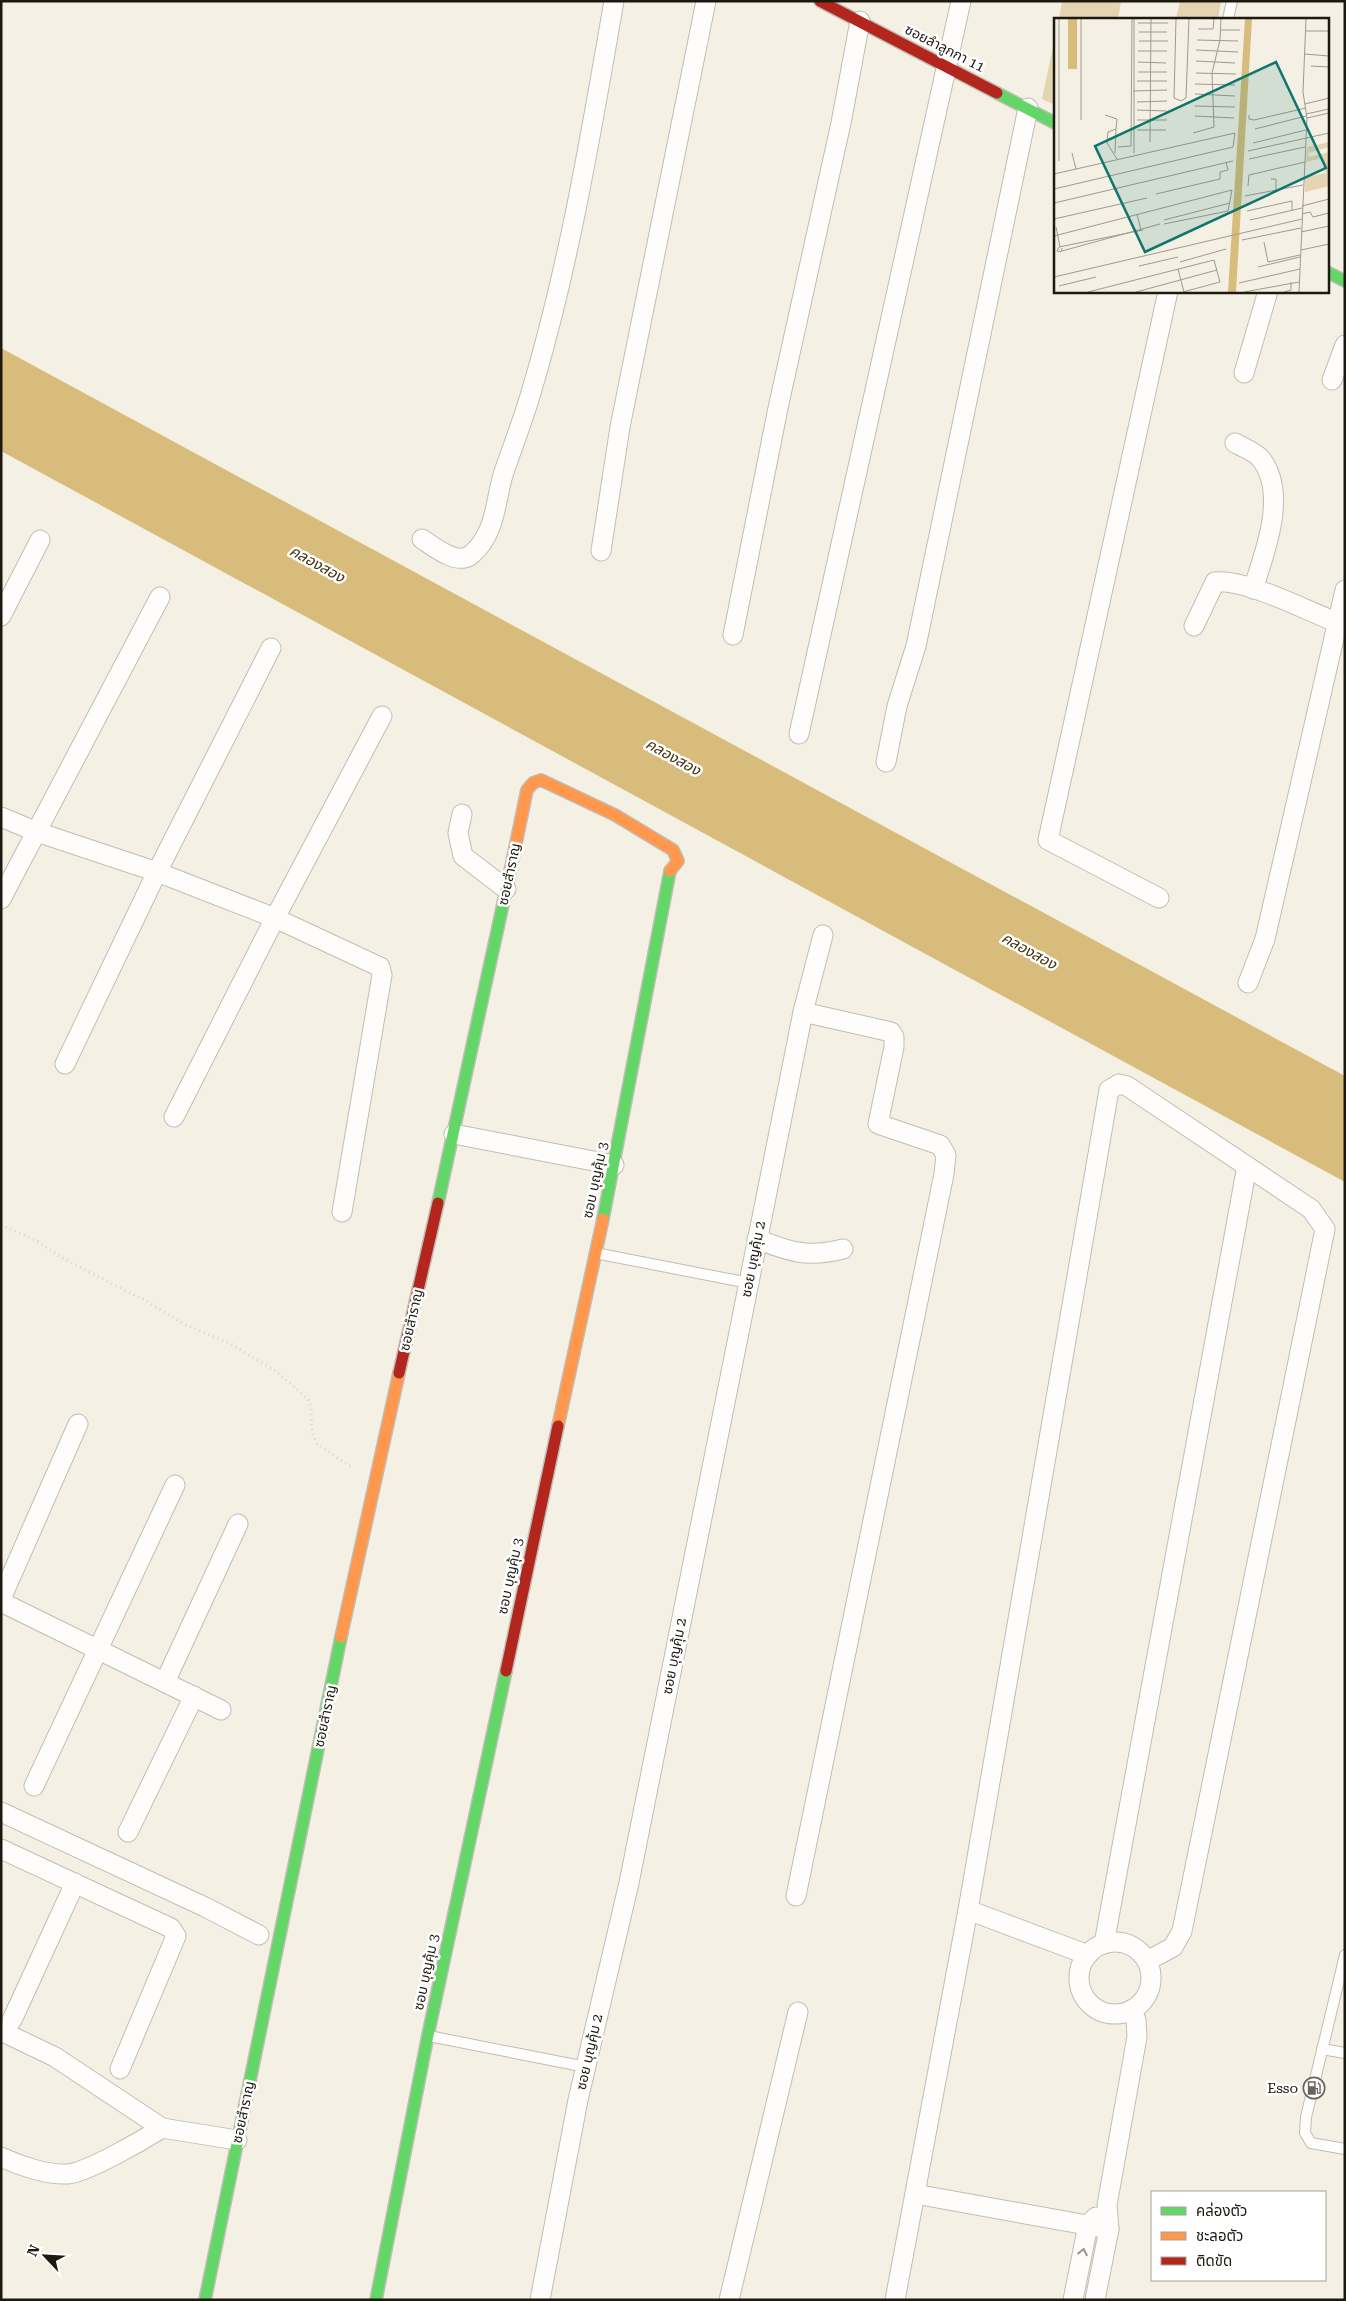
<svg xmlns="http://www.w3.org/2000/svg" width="1346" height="2301" viewBox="0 0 1346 2301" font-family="'Roboto Serif','Noto Sans Thai',serif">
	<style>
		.green { fill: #e4d4b2 }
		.water { fill: #d8bc7b }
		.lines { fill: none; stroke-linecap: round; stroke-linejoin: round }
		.lane-casing { stroke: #c1bdb4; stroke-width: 12 }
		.street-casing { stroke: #c1bdb4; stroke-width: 21 }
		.fast-casing { stroke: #c1bdb4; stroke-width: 14 }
		.slow-casing { stroke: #c1bdb4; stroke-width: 14 }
		.jam-casing { stroke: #c1bdb4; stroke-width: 14 }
		.path { stroke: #d8d6d2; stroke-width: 3; stroke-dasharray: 1 4; stroke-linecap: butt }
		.lane { stroke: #fefdfb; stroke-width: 10 }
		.street { stroke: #fefdfb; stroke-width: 19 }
		.fast { stroke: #63d668; stroke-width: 11 }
		.slow { stroke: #ff974d; stroke-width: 11 }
		.jam { stroke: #b3261e; stroke-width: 11 }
		.oneway { stroke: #999692 }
		.labels { text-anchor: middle; stroke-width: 5; stroke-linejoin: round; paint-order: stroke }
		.street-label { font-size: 14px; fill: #1d1911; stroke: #fff }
		.poi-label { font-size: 14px; fill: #1d1911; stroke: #fff; text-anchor: end }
		.water-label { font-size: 15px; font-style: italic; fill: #42320c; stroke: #fff }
		.inset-road { fill: none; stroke: #9f9a90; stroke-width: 1 }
		.view { fill: #0f766e; fill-opacity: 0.15; stroke: #0f766e; stroke-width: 2.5 }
		.inset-edge { fill: none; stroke: #1d1911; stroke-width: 2.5 }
	</style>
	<rect width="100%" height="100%" fill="#f5f0e4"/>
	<g class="green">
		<polygon points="1062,1 1121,1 1118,19 1059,19"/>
		<polygon points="1180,1 1221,1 1218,19 1176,19"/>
		<polygon points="1055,37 1055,105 1042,99"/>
	</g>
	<polygon class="water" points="1,348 1345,1076 1345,1182 1,451"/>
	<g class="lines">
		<g class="lane-casing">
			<g id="lane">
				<polyline points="1228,19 1232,1"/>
				<polyline points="595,1253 749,1283"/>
				<polyline points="1345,1955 1306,2117 1305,2133 1311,2143 1345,2149"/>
				<polyline points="429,2036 586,2067"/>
				<polyline points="1322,2049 1345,2053"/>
			</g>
		</g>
		<g class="street-casing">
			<g id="street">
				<polyline points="1244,373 1268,291"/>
				<polyline points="1332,380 1345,345"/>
				<path d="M1235,443C1242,447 1256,452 1261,459C1288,493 1265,552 1253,589"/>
				<path d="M422,539C434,547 458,567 472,554C496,533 495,502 503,475C512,448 522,423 530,396C569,267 591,133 614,1"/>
				<polyline points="601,551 620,427 706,1"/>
				<polyline points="1,616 40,540"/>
				<path d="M1194,626L1215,582C1244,578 1307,611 1336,622"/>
				<polyline points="733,635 778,408 841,123 860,21"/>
				<polyline points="799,734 961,1"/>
				<polyline points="886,762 897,706 916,646 1028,108"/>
				<polyline points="462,814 458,833 463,856 506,889"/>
				<polyline points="1,817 37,832 157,872 275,918 380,967 382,975 342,1212"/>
				<polyline points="1159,898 1048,840 1168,291"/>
				<polyline points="1,899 160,597"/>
				<polyline points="1248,983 1265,939 1345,590"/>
				<polyline points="65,1064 157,872 271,648"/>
				<polyline points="174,1117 275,918 382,716"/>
				<polyline points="454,1134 614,1165"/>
				<path d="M757,1239C790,1252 807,1258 843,1249"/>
				<polyline points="1,1599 78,1424"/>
				<polyline points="1,1602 221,1710"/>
				<polyline points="165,1682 238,1524"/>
				<polyline points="34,1786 175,1485"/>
				<polyline points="1,1812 205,1907 259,1935"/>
				<polyline points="128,1832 194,1696"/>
				<polyline points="1,1849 171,1928 176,1936 120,2069"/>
				<polyline points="796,1896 944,1174 946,1155 940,1145 878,1124 894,1047 894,1037 891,1032 803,1012"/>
				<polyline points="968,1910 1088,1955"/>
				<circle cx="1115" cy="1978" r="36"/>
				<polyline points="1104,1944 1247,1166"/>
				<polyline points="12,2020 75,1883"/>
				<polyline points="1,2031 55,2057 162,2128"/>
				<path d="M1,2157C20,2166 47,2175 68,2174C88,2172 143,2140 162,2128L237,2140"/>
				<polyline points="915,2194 1109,2229"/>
				<polyline points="540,2300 578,2100 629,1883 803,1012 823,935"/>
				<polyline points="729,2300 798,2012"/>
				<polyline points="895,2300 968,1910 1109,1090 1119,1084 1127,1086 1311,1209 1325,1229 1182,1931 1173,1947 1147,1961"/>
				<polyline points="1073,2300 1088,2225 1096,2217"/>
				<polyline points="1095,2300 1109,2229 1107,2205 1137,2037 1136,2020 1131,2010"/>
			</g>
		</g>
		<g class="fast-casing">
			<g id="fast">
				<polyline points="997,93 1055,123"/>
				<polyline points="1327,272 1345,281"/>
				<polyline points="438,1203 510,872"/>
				<polyline points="603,1219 670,871"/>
				<polyline points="205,2300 341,1637"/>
				<polyline points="376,2300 428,2035 506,1671"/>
			</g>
		</g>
		<g class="slow-casing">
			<g id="slow">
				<polyline points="510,872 527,790 533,783 541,780 615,815 673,850 678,861 670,871"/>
				<polyline points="558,1426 603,1219"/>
				<polyline points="341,1637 399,1373"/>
			</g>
		</g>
		<g class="jam-casing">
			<g id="jam">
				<polyline points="820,1 997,93"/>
				<polyline points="399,1373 438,1203"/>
				<polyline points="506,1671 558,1426"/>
			</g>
		</g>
		<polyline class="path" points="1,1225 37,1241 62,1258 146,1301 184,1324 231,1344 277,1372 308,1399 311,1409 312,1432 317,1444 353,1468"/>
		<use href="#lane" class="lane"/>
		<use href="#street" class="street"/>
		<use href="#fast" class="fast"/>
		<use href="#slow" class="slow"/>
		<use href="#jam" class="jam"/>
	</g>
	<defs><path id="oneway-chevron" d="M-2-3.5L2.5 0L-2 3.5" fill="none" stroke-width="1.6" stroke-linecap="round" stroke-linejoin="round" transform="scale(1.25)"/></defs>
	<use class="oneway" href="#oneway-chevron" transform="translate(1083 2252) rotate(-79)"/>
	<defs>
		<g id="fuel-ring" transform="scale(1.125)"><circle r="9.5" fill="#fff" stroke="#69645b" stroke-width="1.5"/><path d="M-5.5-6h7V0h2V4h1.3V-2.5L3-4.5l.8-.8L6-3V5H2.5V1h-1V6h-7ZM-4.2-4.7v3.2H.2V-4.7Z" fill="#69645b"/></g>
	</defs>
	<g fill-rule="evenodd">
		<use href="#fuel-ring" x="1314" y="2088"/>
	</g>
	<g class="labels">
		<g class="street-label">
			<text transform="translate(945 48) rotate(27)" y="5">ซอยลำลูกกา 11</text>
			<text transform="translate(509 874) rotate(-78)" y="5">ซอยสำราญ</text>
			<text transform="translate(595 1180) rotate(-78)" y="5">ซอบ บุญคุ้ม 3</text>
			<text transform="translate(753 1259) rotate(-79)" y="5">ซอย บุญคุ้ม 2</text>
			<text transform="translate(411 1320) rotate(-77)" y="5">ซอยสำราญ</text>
			<text transform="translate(510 1576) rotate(-78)" y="5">ซอบ บุญคุ้ม 3</text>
			<text transform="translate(674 1656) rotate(-79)" y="5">ซอย บุญคุ้ม 2</text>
			<text transform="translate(325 1716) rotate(-78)" y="5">ซอยสำราญ</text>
			<text transform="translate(426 1972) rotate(-78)" y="5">ซอบ บุญคุ้ม 3</text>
			<text transform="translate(589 2052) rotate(-77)" y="5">ซอย บุญคุ้ม 2</text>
			<text transform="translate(243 2112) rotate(-78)" y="5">ซอยสำราญ</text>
		</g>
		<g class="poi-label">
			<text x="1298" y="2093">Esso</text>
		</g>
		<g class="water-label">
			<text transform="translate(317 564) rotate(29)" y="5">คลองสอง</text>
			<text transform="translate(673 757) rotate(29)" y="5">คลองสอง</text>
			<text transform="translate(1029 951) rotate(29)" y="5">คลองสอง</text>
		</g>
	</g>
	<g transform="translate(1054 18)">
		<rect width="275" height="275" fill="#f5f0e4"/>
		<path d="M275,124V129L254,135L255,139L275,134V168L251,174V159L272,155L269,140L252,144L253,129Z" fill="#e4d4b2"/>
		<path d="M14,1H23V51H14ZM191,1H198L182,274H174Z" fill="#d8bc7b"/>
		<path class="inset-road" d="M27,1V102M122,1L120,80L127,83L132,80L135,1M84,5H114M144,11H159L160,1M167,12H186M252,13H275M85,14H113M143,22L184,23M85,23H114M142,32L184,34M84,33H113M250,36L275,38M142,43L181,45M84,44L112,45M257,48L275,49M84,54H113M142,55L182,56M83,63H113M141,66L181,67M79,73L113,72M141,76L181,78M83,84L113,83M251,86L275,80M141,88L181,89M83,92L113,93M252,96L275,91M51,97L63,101L62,111L54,114L53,125L63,141M195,97V101L200,102L252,90M141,98L180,100M253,100L275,95M83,102H113M201,111L252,98M83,112H112M139,115L160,109L158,55L166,22L167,1M96,124L97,1M199,125L252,112M64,129L77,128L78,1M194,133L275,115M18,135L22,151M61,135L62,111M80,135V1M195,141L251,129M5,143V1M0,156L181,115L179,129L0,171M217,161H222V172M194,168L195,157L251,144M102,176L166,161V154L174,152L172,144M191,178L249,167M0,185L179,143M248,188L275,181M193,193L238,183V192M83,196L87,212M248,196L256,194L259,199L275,195M0,201L93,180M110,202L176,185M196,202L248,190M2,209L6,229M247,214L275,208M0,218L178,172L174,193L110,206M188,222L247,210M210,224L214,244L246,237M8,230L7,234L3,233L5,229L89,212M247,232L275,226M8,233L106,206M126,244L172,231M85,248L124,239M204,249L246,239M124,251L130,274M0,259L248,201M185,265L246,251M5,268L42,259M34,274L160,242L166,264L129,274M82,274L163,252M190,274L245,264M230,274L237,272V264M245,274L253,100L249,74L252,1"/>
		<path class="view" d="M222,44L272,150L91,234L41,128Z"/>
		<rect width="275" height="275" class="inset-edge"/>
	</g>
	<rect width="1346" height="2301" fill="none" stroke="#1d1911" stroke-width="5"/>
	<rect x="1151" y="2191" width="175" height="90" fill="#ffffff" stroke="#a5a3a0"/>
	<rect x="1161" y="2207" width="25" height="8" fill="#63d668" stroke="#a5a3a0"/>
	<text x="1196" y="2216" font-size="15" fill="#1d1911">คล่องตัว</text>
	<rect x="1161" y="2232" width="25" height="8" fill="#ff974d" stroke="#a5a3a0"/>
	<text x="1196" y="2241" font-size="15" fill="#1d1911">ชะลอตัว</text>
	<rect x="1161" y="2257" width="25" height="8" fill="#b3261e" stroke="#a5a3a0"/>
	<text x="1196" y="2266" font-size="15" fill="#1d1911">ติดขัด</text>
	<g transform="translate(45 2256) rotate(295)" stroke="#ffffff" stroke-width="4" paint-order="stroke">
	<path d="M0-4L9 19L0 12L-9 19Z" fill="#1d1911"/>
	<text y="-8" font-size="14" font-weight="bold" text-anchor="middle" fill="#1d1911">N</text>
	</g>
</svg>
